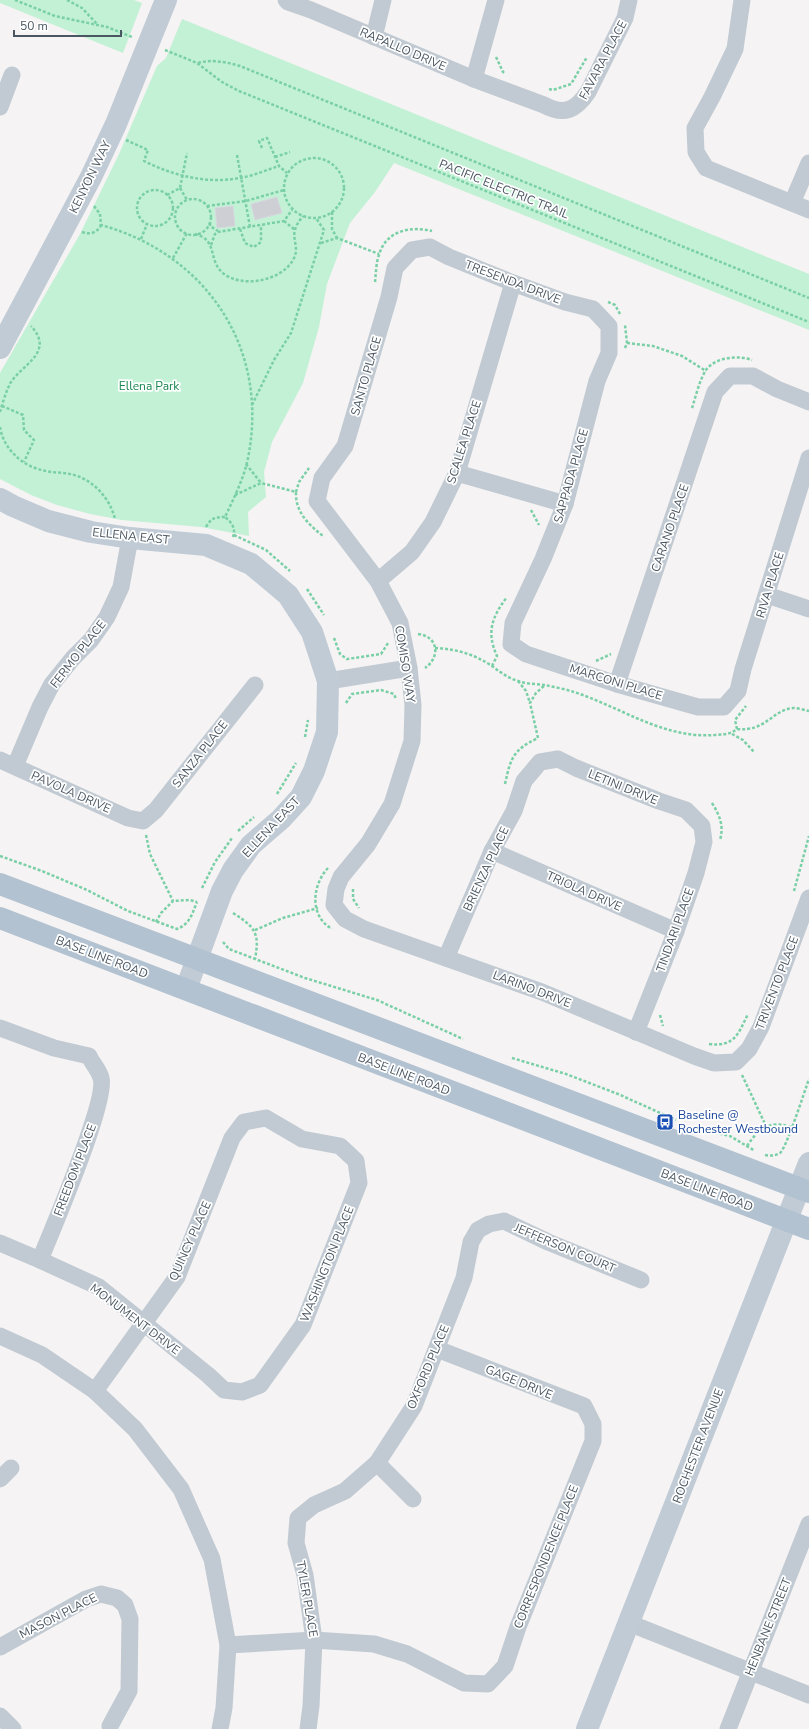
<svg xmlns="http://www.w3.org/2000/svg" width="809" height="1729" viewBox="0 0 809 1729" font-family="'Nunito Sans',sans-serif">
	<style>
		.green { fill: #c3f1d5 }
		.building { fill: #cdcfd5; stroke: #d7d9de }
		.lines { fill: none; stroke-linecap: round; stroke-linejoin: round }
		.path { stroke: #7ad0a6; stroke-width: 2.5; stroke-dasharray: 3 2; stroke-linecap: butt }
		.street { stroke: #c1cad2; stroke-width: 17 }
		.secondary { stroke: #c1cbd6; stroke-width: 22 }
		.primary { stroke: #b3c2d1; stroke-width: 22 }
		.labels { text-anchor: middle; stroke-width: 3.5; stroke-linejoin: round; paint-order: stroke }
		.street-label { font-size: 12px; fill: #4a5661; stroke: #fff }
		.park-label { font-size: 12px; fill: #17864f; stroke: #fff }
		.transit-label { font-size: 12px; fill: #164399; stroke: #fff; text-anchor: start }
	</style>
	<rect width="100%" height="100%" fill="#f5f3f3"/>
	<g class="green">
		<polygon points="0,0 134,0 142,3 123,53 0,3"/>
		<polygon points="182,19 809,274 809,330 394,163 375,192 350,223 327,284 319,327 303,383 272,442 264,472 266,497 248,512 249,536 201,527 122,520 90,514 57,505 31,495 0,479 0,373 80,234 119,154 157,66 166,58"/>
	</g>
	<g class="building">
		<polygon points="277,197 282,213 255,220 251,204"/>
		<polygon points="233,206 235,226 217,228 215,208"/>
	</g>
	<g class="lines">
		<g class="path">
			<polyline points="15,0 55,16 107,27 132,37"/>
			<polyline points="67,0 82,8 97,24"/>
			<polyline points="165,50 197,63 222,82 239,91 809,322"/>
			<polyline points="496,57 503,72 505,73"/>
			<path d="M198,63C212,59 226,62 240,66L809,298"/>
			<polyline points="549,89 553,90 571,84 587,57"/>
			<path d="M126,140L148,150L144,161C174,176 207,184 240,178C253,176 266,170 279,166"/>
			<polyline points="262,148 259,141 267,138 279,166 287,173"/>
			<polyline points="237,155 250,227"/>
			<polyline points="275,157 290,152"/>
			<circle cx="314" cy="188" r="30"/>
			<polyline points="180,188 187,200"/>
			<circle cx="155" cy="208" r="18"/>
			<polyline points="167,195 180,188 187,153"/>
			<circle cx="193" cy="217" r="18"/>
			<path d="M94,206L100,214L101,225C206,254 270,348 248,458C244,478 234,498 225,517C232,523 236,528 233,537"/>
			<polyline points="207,206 246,201 284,190"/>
			<polyline points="332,212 332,229 337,238"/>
			<polyline points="284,221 295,230"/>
			<polyline points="210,223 210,226 218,231"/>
			<polyline points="240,229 245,243 254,247 261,242 261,225"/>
			<path d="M82,232C90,235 97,233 101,225"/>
			<path d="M195,234C219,240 207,261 224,274C243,288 281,281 293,260C300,248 292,240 295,230C296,225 300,220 303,216"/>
			<polyline points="141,239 147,224"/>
			<polyline points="321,243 337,238 379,254"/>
			<polyline points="211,245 215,234 218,232 284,221 292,210"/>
			<polyline points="173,258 187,233"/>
			<path d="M375,282C376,273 376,263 379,255C386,230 411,226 432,231"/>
			<polyline points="608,302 615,305 620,314"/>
			<polyline points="627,343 653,346 682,356 706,371"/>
			<polyline points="625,348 627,343 625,325"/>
			<polyline points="252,405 274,360 291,333 324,230 316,218"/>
			<polyline points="2,406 23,415 24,430 34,440 24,462"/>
			<path d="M692,408C696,396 699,381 706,370C715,357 739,355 752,360"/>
			<path d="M0,412C3,402 6,391 11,382C23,364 55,352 31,326"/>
			<path d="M0,427C3,448 22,466 42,470C51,473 61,472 70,474C92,478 110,498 115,519"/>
			<polyline points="246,464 261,483"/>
			<polyline points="296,492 299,482 309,468"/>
			<path d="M235,495L261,483L296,492C295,512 309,525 323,536"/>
			<polyline points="531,510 539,525"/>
			<path d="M206,527C211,518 215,517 225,517"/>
			<polyline points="234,535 266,550 290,571"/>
			<polyline points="307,589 324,615"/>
			<path d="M418,634C438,636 441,657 425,668"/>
			<polyline points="334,638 340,654 347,659 381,654 388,643"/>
			<path d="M435,648C456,649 474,654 492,666C500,672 508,678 518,681C526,684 536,684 545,685C554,687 565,689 574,692C621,707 663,739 715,735C723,734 730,735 737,729C766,732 772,710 793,708C798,708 804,710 809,711"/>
			<polyline points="596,661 611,654"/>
			<path d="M492,666L497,656C486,632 492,617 507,597"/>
			<polyline points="518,681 526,691 530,703"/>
			<polyline points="346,703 352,694 381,690 394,694 396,699"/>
			<polyline points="737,729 735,720 746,706"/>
			<polyline points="732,734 743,740 754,752"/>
			<polyline points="305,737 308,720"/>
			<path d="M505,784C511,757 513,750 538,738L530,703L536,693L545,685"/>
			<polyline points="277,794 296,763"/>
			<path d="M712,803C720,816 724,826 720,840"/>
			<polyline points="238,831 254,817"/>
			<polyline points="146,835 150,854 173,901"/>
			<path d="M0,856L42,871L87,890L128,911L177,929C190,924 192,914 197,902"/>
			<path d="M328,868C312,885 309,916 332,929"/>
			<polyline points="202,888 215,862 232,838"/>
			<polyline points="353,889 353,899 359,908"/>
			<polyline points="794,891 809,836"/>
			<path d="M233,913C255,927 260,933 255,959"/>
			<polyline points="156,922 161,913 173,901 190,900 197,902"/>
			<polyline points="255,930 283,918 318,908"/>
			<polyline points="223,942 229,949 305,978 377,1000 463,1039"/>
			<polyline points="660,1015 663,1026"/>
			<path d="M709,1044C735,1047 738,1034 748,1014"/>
			<polyline points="512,1058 566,1074 618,1094 676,1120"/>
			<polyline points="742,1075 766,1126"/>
			<polyline points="695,1128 730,1136 755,1151"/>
			<path d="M747,1146C759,1128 770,1120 791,1127"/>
			<path d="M765,1155C770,1156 775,1156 780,1153C786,1149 805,1090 809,1079"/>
		</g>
		<g class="street">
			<path d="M286,0L288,2L311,10L474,79L544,105C564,116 576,110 588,92L625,18L629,0"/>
			<polyline points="742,0 735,49 712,97 695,128 696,152 706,168 809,210"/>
			<polyline points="374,37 383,0"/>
			<polyline points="474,79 496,0"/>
			<polyline points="0,107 12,75"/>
			<polyline points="792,203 809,163"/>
			<polyline points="809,458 743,669 738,691 724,707 698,707 617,684 526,654 511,644 513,623 543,559 565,504 597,381 609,353 609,326 593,309 565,302 513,283 449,257 430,247 412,250 395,268 389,297 345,446 322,478 317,501 378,581 400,623 409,668 413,705 412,741 392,804 368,844 341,877 336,889 334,905 345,919 364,929 542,992 694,1056 714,1063 736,1062 749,1049 761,1027 809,898"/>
			<polyline points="457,473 565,504"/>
			<polyline points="378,581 412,552 433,522 457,473 513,283"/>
			<polyline points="767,595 809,609"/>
			<polyline points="328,681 409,668"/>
			<polyline points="617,684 715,392 730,376 753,376 777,389 809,402"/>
			<polyline points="0,760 128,818 143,821 156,810 255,685"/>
			<polyline points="15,766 40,707 52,684 73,658 91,640 107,617 121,587 130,538"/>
			<polyline points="492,851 676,931"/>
			<polyline points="446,958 492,851 514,811 524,781 540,762 558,759 576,768 659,801 686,810 702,826 704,842 696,873 676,931 636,1032"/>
			<path d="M0,1028L54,1048L89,1056C92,1063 99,1070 101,1078C108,1100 52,1230 40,1260"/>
			<polyline points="0,1243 40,1260 99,1287 208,1375 224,1390 242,1392 260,1385 303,1325 359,1183 356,1161 340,1146 302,1139 266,1118 244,1122 232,1138 177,1277 95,1391"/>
			<polyline points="0,1336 42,1355 95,1391 135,1429 181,1489 212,1559 228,1645 224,1708 220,1729"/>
			<polyline points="377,1463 413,1499"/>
			<polyline points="0,1479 11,1468"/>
			<polyline points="629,1623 809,1695"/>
			<polyline points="228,1645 314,1640 374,1644 407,1654 464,1683 488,1684 505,1666 518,1627 593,1441 593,1424 584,1406 437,1349"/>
			<polyline points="0,1647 86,1599 101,1594 117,1598 125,1605 130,1619 129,1691 110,1726"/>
			<polyline points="0,1716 13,1729"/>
			<polyline points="308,1729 311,1706 314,1640 305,1575 296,1543 298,1518 314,1505 345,1491 377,1463 414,1406 464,1278 471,1242 478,1230 489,1224 504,1221 548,1242 641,1280"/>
			<polyline points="728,1729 809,1524"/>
		</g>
		<g class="secondary">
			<polyline points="0,348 91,177 116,124 166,0"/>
			<polyline points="0,499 13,506 48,521 91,532 130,538 206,545 251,564 288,595 312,632 328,681 327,732 314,771 301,797 281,819 251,845 233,870 222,891 186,989"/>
			<polyline points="587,1729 809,1163"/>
		</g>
		<g class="primary">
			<polyline points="0,884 809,1192"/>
			<polyline points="0,918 809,1229"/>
		</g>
	</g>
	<defs>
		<g id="bus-square" transform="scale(0.9)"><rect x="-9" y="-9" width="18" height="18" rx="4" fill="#1a4fb4" stroke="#fff"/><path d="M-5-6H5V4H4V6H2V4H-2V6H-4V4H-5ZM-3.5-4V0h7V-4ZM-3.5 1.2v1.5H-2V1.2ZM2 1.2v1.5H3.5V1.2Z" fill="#fff"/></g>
	</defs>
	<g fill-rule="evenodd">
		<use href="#bus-square" x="665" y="1122"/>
	</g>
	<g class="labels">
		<g class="street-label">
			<text transform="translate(403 49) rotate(23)" y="4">RAPALLO DRIVE</text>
			<text transform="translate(603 60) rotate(-62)" y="4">FAVARA PLACE</text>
			<text transform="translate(90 177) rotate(-64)" y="4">KENYON WAY</text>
			<text transform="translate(504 189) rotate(22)" y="4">PACIFIC ELECTRIC TRAIL</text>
			<text transform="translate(513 282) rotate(21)" y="4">TRESENDA DRIVE</text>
			<text transform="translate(366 376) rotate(-74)" y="4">SANTO PLACE</text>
			<text transform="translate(464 442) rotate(-72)" y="4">SCALEA PLACE</text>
			<text transform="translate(571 476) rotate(-74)" y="4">SAPPADA PLACE</text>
			<text transform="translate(670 528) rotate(-71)" y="4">CARANO PLACE</text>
			<text transform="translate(131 536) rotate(6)" y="4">ELLENA EAST</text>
			<text transform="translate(770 585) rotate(-73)" y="4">RIVA PLACE</text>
			<text transform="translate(78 654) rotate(-52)" y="4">FERMO PLACE</text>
			<text transform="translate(405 664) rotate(81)" y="4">COMISO WAY</text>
			<text transform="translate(616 682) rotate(17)" y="4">MARCONI PLACE</text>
			<text transform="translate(200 754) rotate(-52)" y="4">SANZA PLACE</text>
			<text transform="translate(623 787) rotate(22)" y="4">LETINI DRIVE</text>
			<text transform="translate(71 792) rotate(24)" y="4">PAVOLA DRIVE</text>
			<text transform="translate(271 827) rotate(-47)" y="4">ELLENA EAST</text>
			<text transform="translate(486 869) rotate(-65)" y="4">BRIENZA PLACE</text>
			<text transform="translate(584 891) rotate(24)" y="4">TRIOLA DRIVE</text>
			<text transform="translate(675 930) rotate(-70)" y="4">TINDARI PLACE</text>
			<text transform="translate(102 957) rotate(21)" y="4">BASE LINE ROAD</text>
			<text transform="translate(777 983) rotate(-69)" y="4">TRIVENTO PLACE</text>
			<text transform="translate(532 989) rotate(21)" y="4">LARINO DRIVE</text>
			<text transform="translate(404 1074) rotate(21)" y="4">BASE LINE ROAD</text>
			<text transform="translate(75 1170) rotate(-69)" y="4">FREEDOM PLACE</text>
			<text transform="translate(707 1190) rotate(21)" y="4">BASE LINE ROAD</text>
			<text transform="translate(190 1241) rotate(-66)" y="4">QUINCY PLACE</text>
			<text transform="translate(565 1248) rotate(23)" y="4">JEFFERSON COURT</text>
			<text transform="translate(327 1264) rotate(-68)" y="4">WASHINGTON PLACE</text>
			<text transform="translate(135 1319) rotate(37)" y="4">MONUMENT DRIVE</text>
			<text transform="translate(428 1367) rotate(-67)" y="4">OXFORD PLACE</text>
			<text transform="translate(519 1382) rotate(22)" y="4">GAGE DRIVE</text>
			<text transform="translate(698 1446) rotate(-69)" y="4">ROCHESTER AVENUE</text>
			<text transform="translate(546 1557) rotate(-68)" y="4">CORRESPONDENCE PLACE</text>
			<text transform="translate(307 1599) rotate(80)" y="4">TYLER PLACE</text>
			<text transform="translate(58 1616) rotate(-27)" y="4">MASON PLACE</text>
			<text transform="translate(768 1627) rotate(-68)" y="4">HENBANE STREET</text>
		</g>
		<g class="park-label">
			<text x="149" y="390">Ellena Park</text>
		</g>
		<g class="transit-label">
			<text x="678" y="1119">Baseline @<tspan x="678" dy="14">Rochester Westbound</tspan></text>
		</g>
	</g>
	<path d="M14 30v6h107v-6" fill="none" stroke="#4a5661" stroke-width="2"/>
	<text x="20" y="30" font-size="12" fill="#4a5661" stroke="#ffffff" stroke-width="3" paint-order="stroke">50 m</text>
</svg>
